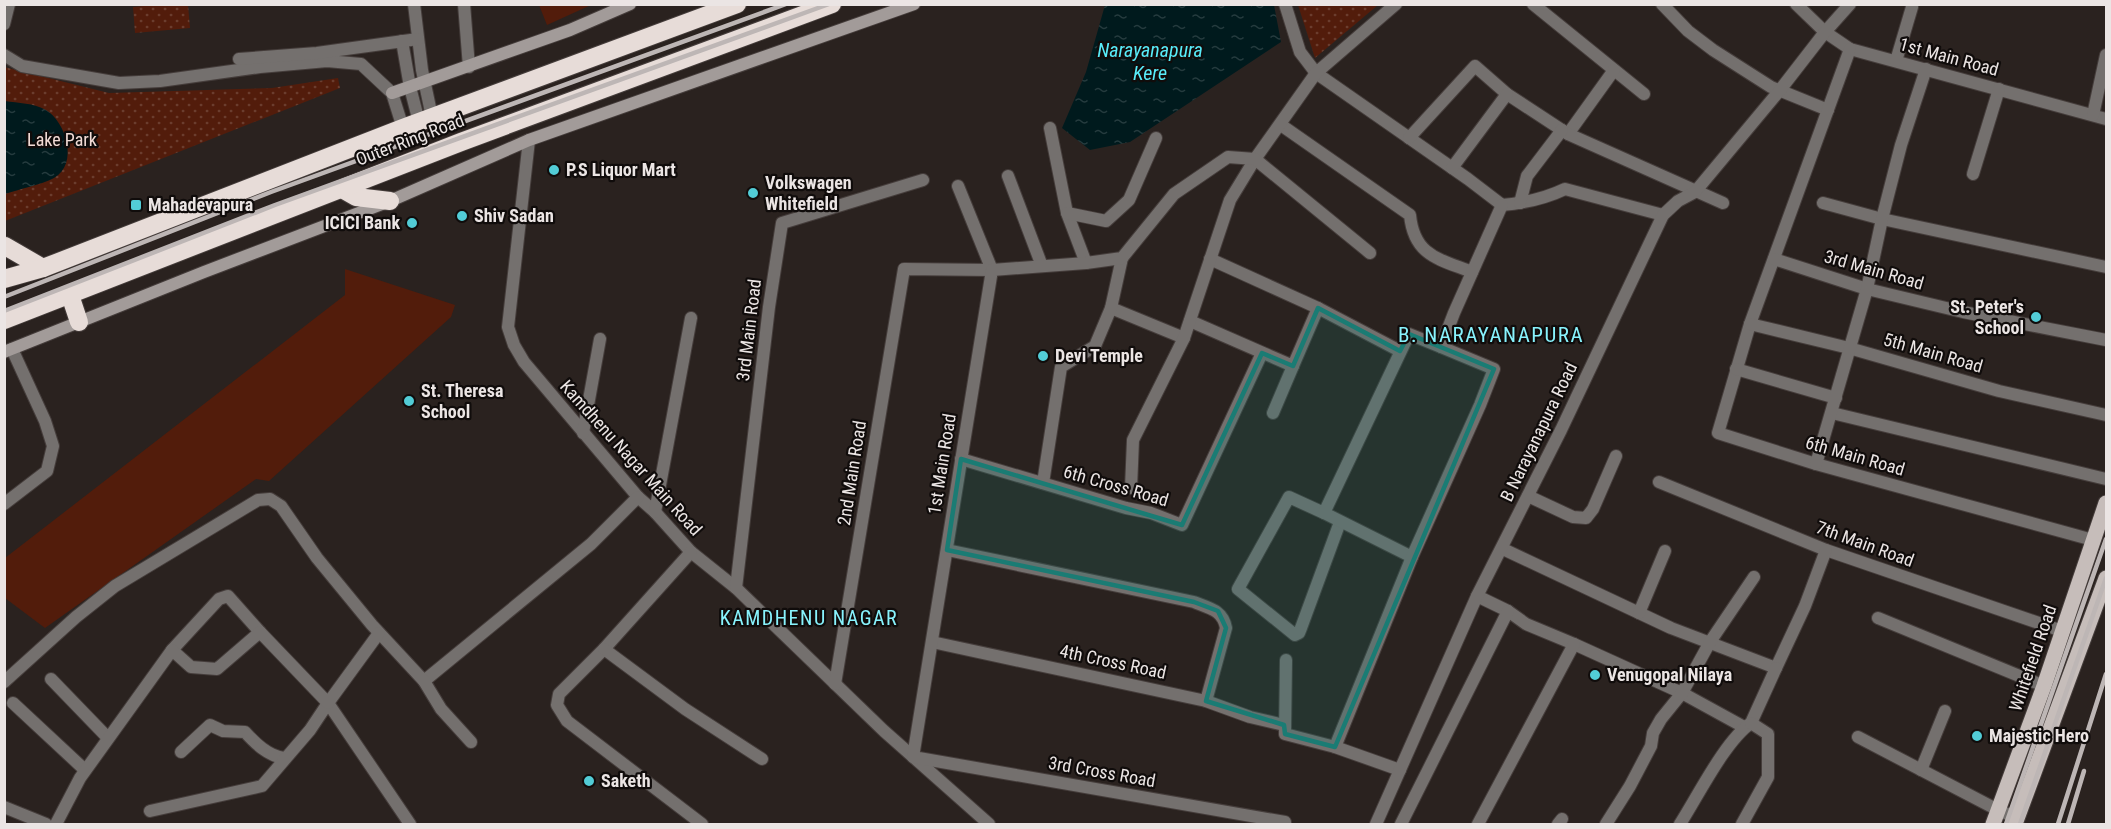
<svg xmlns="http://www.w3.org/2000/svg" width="2111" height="829" viewBox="0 0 2111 829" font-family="'Roboto Condensed',sans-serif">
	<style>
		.grass { fill: #521c0b }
		.park { fill: url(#park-dots) }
		.water { fill: url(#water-ripples) }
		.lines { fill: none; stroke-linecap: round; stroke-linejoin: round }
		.street-casing { stroke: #453d3b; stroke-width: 14 }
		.secondary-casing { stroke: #453d3b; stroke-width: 14 }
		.primary-casing { stroke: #453d3b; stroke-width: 17 }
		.highway-casing { stroke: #453d3b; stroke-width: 20 }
		.street { stroke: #74706e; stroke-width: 12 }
		.secondary { stroke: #a29b99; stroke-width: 12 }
		.primary { stroke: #c6bdba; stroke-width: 15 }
		.highway { stroke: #e7dcd8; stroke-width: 18 }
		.rail { stroke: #bdb6b5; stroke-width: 4.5 }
		.marked { fill: #1a7c74; fill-opacity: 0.2; stroke: #1a7c74; stroke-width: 4.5; stroke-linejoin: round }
		.poi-dot { fill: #52ccd6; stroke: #100c0b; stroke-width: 2 }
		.labels { text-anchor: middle; stroke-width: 4.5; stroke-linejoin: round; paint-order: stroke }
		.street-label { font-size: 18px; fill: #ebe5e4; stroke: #100c0b }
		.park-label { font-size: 18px; fill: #f2dcd6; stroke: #100c0b }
		.poi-label { font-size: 18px; font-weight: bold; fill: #ebe5e4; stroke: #100c0b; text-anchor: start }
		.water-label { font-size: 20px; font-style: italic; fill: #58ecf9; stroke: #100c0b }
		.neighbourhood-label { font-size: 20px; letter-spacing: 1.5px; fill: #88f3fd; stroke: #100c0b }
		.quarter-label { font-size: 21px; letter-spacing: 1.5px; fill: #88f3fd; stroke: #100c0b }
	</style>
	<defs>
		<pattern id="park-dots" width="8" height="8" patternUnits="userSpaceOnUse" patternTransform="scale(1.5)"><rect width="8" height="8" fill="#521c0b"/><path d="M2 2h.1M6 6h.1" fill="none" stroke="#6b3d2e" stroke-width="1.8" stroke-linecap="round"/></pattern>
		<pattern id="water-ripples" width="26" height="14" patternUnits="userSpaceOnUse" patternTransform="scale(1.5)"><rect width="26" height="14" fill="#001a1d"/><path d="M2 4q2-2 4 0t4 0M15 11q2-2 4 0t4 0" fill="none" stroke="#253b3e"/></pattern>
	</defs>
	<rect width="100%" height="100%" fill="#2a221f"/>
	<g class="grass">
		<polygon points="539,5 539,4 591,5 547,25"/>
		<polygon points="345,269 455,305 451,317 269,481 256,479 45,628 5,598 5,558 345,295"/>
	</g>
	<g class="park">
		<polygon points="165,4 188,5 190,28 135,33 133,7"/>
		<polygon points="1298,5 1298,4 1378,5 1315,58"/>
		<polygon points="4,67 109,93 272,88 338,78 340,88 5,221"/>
	</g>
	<g class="water">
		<polygon points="1105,5 1274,5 1281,42 1130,142 1090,150 1062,128 1086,72"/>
		<path d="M5,101C18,103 34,103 46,110C66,122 79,164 54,178C41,185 19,189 5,194Z"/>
	</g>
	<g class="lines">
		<g class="street-casing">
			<g id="street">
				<polyline points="414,4 422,70 432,117"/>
				<polyline points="464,4 469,67"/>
				<path d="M1285,4L1300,52L1316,73L1468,179L1502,205C1525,203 1544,199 1565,189L1663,215"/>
				<polyline points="1533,4 1644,94"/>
				<polyline points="1662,4 1688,31 1713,50 1771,87 1828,110"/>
				<polyline points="1796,4 1825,32 1850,49 2106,119"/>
				<polyline points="4,24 9,4"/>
				<polyline points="402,41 410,87 419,122"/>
				<polyline points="1850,49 1750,324 1718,433 1816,464 2093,540"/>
				<polyline points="4,55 22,66 119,83 160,81 260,67 327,61 361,64 392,93 403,128"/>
				<polyline points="239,59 317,53 418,39"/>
				<polyline points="1896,61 1912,7"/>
				<polyline points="2093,115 2106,55"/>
				<path d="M1281,125L1410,215C1414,256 1439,259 1472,272"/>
				<polyline points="1050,128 1067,213 1086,263"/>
				<polyline points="1568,134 1614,70"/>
				<polyline points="1409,138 1475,66 1507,94 1568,134 1723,203"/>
				<polyline points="529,140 508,327 514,345 524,362 638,497 655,512 691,552 736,588 884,731 989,824"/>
				<polyline points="1452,168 1507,94"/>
				<polyline points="1973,174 1999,89"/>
				<polyline points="1008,176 1042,266"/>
				<polyline points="1520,203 1527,176 1562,130"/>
				<polyline points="1823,203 1882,219 2106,267"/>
				<polyline points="1067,213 1106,221 1129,200 1156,138"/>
				<polyline points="1774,259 1867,289 1963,312 2106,340"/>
				<polyline points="1111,308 1184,338"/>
				<polyline points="1318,308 1400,351"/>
				<polyline points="1190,321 1293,366 1318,308 1210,259"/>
				<polyline points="1750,324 1849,348 1999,391 2106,415"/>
				<polyline points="1736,369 1836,398"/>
				<polyline points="1273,413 1293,366"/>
				<polyline points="1832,413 2106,479"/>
				<polyline points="583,433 600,339"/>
				<polyline points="961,459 1126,508 1151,513 1182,525 1262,353"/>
				<polyline points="1816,464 1867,289 1882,219 1901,145 1926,69"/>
				<polyline points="1659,482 1826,550 2062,631"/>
				<polyline points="1043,483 1061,367 1095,346 1111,308 1122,258"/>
				<polyline points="1131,488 1133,440 1184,338 1230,200 1255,159 1316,73 1396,4"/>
				<polyline points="1528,496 1573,517 1586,518 1593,509 1616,456"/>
				<polyline points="4,504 47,471 53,446 45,421 12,349"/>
				<polyline points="655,512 691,318"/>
				<polyline points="1324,513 1289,497 1238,589 1295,635 1299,633 1301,628 1340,522"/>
				<polyline points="1503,549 1671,628 1776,668 1805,606 1826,550"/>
				<path d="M947,550L1194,602C1209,608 1223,610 1226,628L1206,701"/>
				<polyline points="691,552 604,649 559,694 557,705 567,721 702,824"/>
				<polyline points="1412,557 1324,513 1409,334 1441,347"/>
				<polyline points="736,588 769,307 782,223 923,180"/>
				<polyline points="1477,596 1508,611 1526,624 1574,644 1682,693 1744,727"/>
				<polyline points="1639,613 1665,551"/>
				<polyline points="1878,618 2044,686"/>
				<polyline points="932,642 1206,701 1250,717 1284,725"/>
				<polyline points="604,649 685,709 762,759"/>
				<polyline points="172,650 219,599 228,596 260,632"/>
				<polyline points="1286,660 1285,734 1335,747 1400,770"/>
				<polyline points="51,679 108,738"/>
				<polyline points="424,681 591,544 638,497"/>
				<polyline points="4,682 76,617 115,586 258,500 270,499 281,506 317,558 372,625 424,681 441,709 471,742"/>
				<polyline points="835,684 904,269 992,270 958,186"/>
				<polyline points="13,703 85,770"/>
				<polyline points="1858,737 1998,810 2017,818"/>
				<polyline points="1335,747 1412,557 1480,405 1494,369 1441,347 1454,313 1502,205"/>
				<path d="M181,752L210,725L223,731L245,732C255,743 268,756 284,758"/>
				<polyline points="1921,770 1945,711"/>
				<polyline points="4,807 46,824"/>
				<polyline points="150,811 262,786 310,730 328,703 410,824"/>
				<polyline points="1285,822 913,757 992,270 1086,263 1122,258 1174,194 1228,157 1255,159 1370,253"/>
				<polyline points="56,824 80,778 172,650 191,667 217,669 260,632 328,703 379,633"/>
				<polyline points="1376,824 1477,596 1561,430 1663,215 1678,201 1695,192 1780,90 1825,32 1850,4"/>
				<polyline points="1401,824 1508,611"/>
				<polyline points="1478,824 1574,644"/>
				<polyline points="1558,824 1562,819"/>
				<polyline points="1606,824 1630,786 1651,746 1653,733 1661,719 1682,693 1710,642 1754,577"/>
				<path d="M1680,824C1698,796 1725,741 1751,723L1776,668"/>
				<polyline points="1742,824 1768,777 1768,734 1751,723"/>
			</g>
		</g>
		<g class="secondary-casing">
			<g id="secondary">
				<polyline points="392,93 570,30 630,4"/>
				<polyline points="4,352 204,272 390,201 529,140 914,4"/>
			</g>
		</g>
		<g class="primary-casing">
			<g id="primary">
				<polyline points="1993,824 2044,686 2106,503"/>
				<polyline points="2015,824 2106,578"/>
			</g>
		</g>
		<g class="highway-casing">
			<g id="highway">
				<polyline points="342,189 356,197 390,201"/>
				<polyline points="5,246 43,268"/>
				<polyline points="4,279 43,268 403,128 737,4"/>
				<polyline points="70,295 79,322"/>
				<polyline points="4,320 461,142 832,4"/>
			</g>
		</g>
		<use href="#street" class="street"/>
		<use href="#secondary" class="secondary"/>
		<use href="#primary" class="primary"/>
		<use href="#highway" class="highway"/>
		<g class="rail">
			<polyline points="4,297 271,192 786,4"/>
			<polyline points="4,311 275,205 829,4"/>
			<polyline points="2006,824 2106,539"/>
			<polyline points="2020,824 2106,578"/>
			<polyline points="2058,824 2106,674"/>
			<polyline points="2068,824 2084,771"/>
		</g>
	</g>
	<path class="marked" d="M1318,308L1400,351L1409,334L1494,369L1335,747L1285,734L1284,725L1206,701L1226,628L1218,611L1194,602L947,550L961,459L1182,525L1262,353L1293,366Z"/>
	<g class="poi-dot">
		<circle cx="554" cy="170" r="6"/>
		<circle cx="753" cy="193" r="6"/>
		<rect x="130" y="199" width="12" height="12" rx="3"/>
		<circle cx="462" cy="216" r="6"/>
		<circle cx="412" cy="223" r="6"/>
		<circle cx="2036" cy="317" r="6"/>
		<circle cx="1043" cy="356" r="6"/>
		<circle cx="409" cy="401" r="6"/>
		<circle cx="1595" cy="675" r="6"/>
		<circle cx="1977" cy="736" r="6"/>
		<circle cx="589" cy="781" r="6"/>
	</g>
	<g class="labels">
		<g class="street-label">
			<text transform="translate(1949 57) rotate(15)" y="6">1st Main Road</text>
			<text transform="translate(410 140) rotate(-21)" y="6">Outer Ring Road</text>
			<text transform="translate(1874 270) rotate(16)" y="6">3rd Main Road</text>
			<text transform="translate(749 330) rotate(-83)" y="6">3rd Main Road</text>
			<text transform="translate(1933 353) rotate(16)" y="6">5th Main Road</text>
			<text transform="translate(1539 432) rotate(-64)" y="6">B Narayanapura Road</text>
			<text transform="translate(1855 456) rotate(16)" y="6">6th Main Road</text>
			<text transform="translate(631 458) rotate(48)" y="6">Kamdhenu Nagar Main Road</text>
			<text transform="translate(942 464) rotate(-81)" y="6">1st Main Road</text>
			<text transform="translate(852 473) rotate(-81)" y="6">2nd Main Road</text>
			<text transform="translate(1116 486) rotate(16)" y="6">6th Cross Road</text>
			<text transform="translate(1865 544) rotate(20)" y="6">7th Main Road</text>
			<text transform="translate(2033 658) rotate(-71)" y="6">Whitefield Road</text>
			<text transform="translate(1113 662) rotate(12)" y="6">4th Cross Road</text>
			<text transform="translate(1102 772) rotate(10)" y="6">3rd Cross Road</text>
		</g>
		<g class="park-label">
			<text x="62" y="146">Lake Park</text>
		</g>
		<g class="poi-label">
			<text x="566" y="176">P.S Liquor Mart</text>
			<text x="765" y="189">Volkswagen<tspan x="765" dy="21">Whitefield</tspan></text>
			<text x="148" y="211">Mahadevapura</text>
			<text x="474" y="222">Shiv Sadan</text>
			<text x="400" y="229" text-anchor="end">ICICI Bank</text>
			<text x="2024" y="313" text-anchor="end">St. Peter's<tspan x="2024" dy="21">School</tspan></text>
			<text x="1055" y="362">Devi Temple</text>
			<text x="421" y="397">St. Theresa<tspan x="421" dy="21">School</tspan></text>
			<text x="1607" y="681">Venugopal Nilaya</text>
			<text x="1989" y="742">Majestic Hero</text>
			<text x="601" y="787">Saketh</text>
		</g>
		<g class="water-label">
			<text x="1150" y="57">Narayanapura<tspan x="1150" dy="23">Kere</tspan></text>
		</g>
		<g class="neighbourhood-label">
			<text x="809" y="625">KAMDHENU NAGAR</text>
		</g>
		<g class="quarter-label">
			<text x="1491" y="342">B. NARAYANAPURA</text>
		</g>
	</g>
	<rect width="2111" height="829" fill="none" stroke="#ebe5e4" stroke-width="12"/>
</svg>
